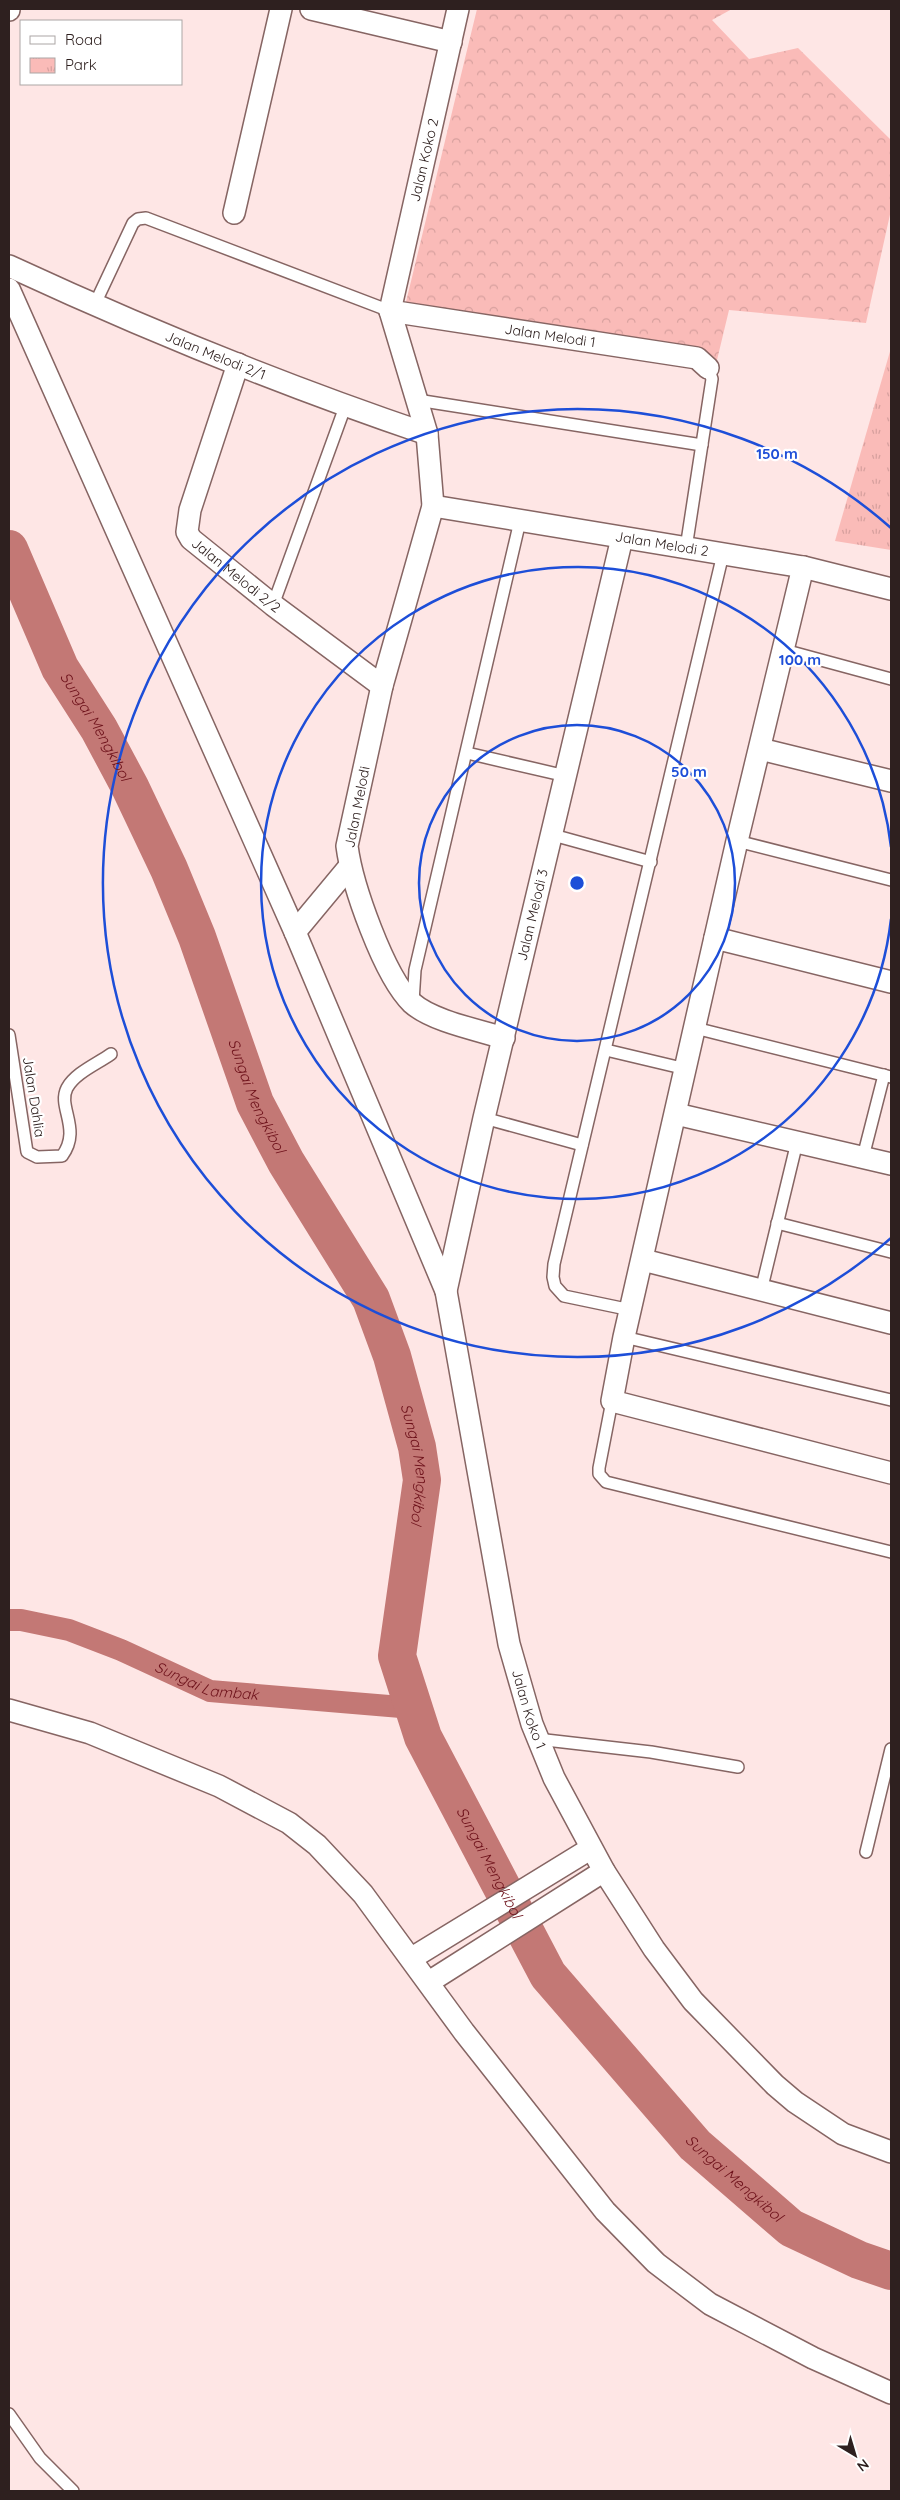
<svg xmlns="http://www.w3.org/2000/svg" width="900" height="2500" viewBox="0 0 900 2500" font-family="Quicksand,sans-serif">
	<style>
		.forest { fill: url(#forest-crowns) }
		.park { fill: url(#park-tufts) }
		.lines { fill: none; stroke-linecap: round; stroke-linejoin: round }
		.canal { stroke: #c37875; stroke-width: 22 }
		.river { stroke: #c37875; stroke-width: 38 }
		.lane-casing { stroke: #866563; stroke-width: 14 }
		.street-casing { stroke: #866563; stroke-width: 24 }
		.lane { stroke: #fff; stroke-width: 11 }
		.street { stroke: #fff; stroke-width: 21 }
		.ring { fill: none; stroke: #1d4ed8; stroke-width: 2.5 }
		.labels { text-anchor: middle; stroke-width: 4.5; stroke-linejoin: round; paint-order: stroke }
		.street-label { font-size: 14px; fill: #2e201f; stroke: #fff }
		.water-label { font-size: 15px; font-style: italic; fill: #6d111a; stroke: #fff }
		.centre { fill: #1d4ed8; stroke: #fff; stroke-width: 2.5 }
		.ring-label { font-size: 15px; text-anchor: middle; font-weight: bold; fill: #1d4ed8; stroke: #fff; stroke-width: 4.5; stroke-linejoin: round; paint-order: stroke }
	</style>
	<defs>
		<pattern id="forest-crowns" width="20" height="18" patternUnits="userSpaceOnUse" patternTransform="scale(1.25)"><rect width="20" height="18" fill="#fabbb8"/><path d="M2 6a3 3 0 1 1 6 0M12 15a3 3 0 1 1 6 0" fill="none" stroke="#d7a09e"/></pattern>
		<pattern id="park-tufts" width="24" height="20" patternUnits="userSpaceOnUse" patternTransform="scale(1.25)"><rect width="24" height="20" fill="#fabbb8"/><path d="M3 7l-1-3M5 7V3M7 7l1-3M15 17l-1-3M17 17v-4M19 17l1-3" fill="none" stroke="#d7a09e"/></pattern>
	</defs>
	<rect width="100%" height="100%" fill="#fee6e5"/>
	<polygon class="forest" points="477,9 732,9 712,20 749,59 798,48 891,140 891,210 866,323 729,310 717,360 405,306"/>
	<polygon class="park" points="891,348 891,550 835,541"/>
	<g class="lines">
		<path class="canal" id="s1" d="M9,1620H21L69,1630L121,1650L210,1691L413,1708"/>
		<path class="river" id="s2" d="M9,549L60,668L99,729L130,787L169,869L197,937L255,1103L286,1162L371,1299L392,1356L417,1447L422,1480L397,1656L423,1737L548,1975L695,2145L791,2228L859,2260L891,2271"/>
		<g class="lane-casing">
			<g id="lane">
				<polyline points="94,306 133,223 138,219 146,218 390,311"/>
				<polyline points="417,400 702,445"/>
				<polyline points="686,548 712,379 708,368"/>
				<polyline points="273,605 345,407"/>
				<polyline points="784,650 891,679"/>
				<polyline points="467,753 566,776"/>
				<polyline points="553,835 651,862"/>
				<polyline points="737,841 891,880"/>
				<polyline points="413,1002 415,970 520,521"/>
				<polyline points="695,1028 891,1077"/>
				<path d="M9,1035L27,1152L37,1157L62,1156C82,1129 57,1107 67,1088C75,1073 97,1064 111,1054"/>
				<polyline points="606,1050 686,1069"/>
				<polyline points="484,1118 582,1145"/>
				<polyline points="863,1157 884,1075"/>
				<polyline points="777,1223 891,1252"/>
				<polyline points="761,1291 797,1142"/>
				<polyline points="631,1310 564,1296 555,1286 553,1277 554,1264 723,554"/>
				<polyline points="624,1337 891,1400"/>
				<polyline points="612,1401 599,1468 599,1474 606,1482 891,1552"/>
				<polyline points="537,1739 651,1752 738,1767"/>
				<polyline points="866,1852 891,1749"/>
				<polyline points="9,2414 40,2458 73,2491"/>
			</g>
		</g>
		<g class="street-casing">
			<g id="street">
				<polyline points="311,9 451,42"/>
				<path d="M458,9L390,311L427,434L433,506L382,686L347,846C352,885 384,976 412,1003C432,1021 478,1030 504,1038"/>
				<polyline points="9,10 9,9"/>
				<polyline points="234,213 281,9"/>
				<path id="s3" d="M9,266C145,329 285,386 427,434"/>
				<path id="s4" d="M9,289L295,932L446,1291L509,1644L532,1724L554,1778L604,1871L654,1949L693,2001L775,2085L795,2102L843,2134L891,2152"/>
				<path id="s5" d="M390,311L697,358L708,368"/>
				<path id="s6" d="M238,364L190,510L187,532L191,539L273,605L382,686"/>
				<path id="s7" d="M433,506L803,567L891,589"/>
				<polyline points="803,567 737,841 624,1337 612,1401 891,1473"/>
				<polyline points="760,749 891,781"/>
				<polyline points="295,932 349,867"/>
				<polyline points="715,938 891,982"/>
				<polyline points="676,1114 891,1164"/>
				<polyline points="643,1260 891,1323"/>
				<path id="s8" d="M446,1291L484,1118L622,538"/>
				<polyline points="9,1710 90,1733 219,1786 289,1823 317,1845 363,1894 464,2032 605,2211 656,2263 710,2304 813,2358 891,2393"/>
				<polyline points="412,1958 590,1849"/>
				<polyline points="429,1982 604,1871"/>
			</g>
		</g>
		<use href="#lane" class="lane"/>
		<use href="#street" class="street"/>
	</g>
	<g class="ring">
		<circle cx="577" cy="883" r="158"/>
		<path d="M891 919A316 316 0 1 1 891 847"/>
		<path d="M891 1238A474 474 0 1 1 891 528"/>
	</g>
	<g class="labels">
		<g class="street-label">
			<text transform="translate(424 160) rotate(-77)" y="5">Jalan Koko 2</text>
			<text dy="5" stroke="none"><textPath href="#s5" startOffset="162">Jalan Melodi 1</textPath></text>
			<text dy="5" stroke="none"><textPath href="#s3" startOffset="225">Jalan Melodi 2/1</textPath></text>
			<text dy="5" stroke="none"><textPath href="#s7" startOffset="232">Jalan Melodi 2</textPath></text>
			<text dy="5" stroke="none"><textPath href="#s6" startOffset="242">Jalan Melodi 2/2</textPath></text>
			<text transform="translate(357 807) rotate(-79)" y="5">Jalan Melodi</text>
			<text dy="5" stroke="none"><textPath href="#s8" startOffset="386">Jalan Melodi 3</textPath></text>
			<text transform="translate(34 1097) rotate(81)" y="5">Jalan Dahlia</text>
			<text dy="5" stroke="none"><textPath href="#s4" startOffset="1520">Jalan Koko 1</textPath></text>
		</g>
		<g class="water-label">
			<text dy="5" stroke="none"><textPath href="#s2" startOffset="198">Sungai Mengkibol</textPath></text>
			<text dy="5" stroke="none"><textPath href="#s2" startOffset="602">Sungai Mengkibol</textPath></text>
			<text dy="5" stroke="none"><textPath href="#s2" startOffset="1008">Sungai Mengkibol</textPath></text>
			<text dy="5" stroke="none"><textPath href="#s1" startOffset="209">Sungai Lambak</textPath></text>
			<text dy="5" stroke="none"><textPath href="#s2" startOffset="1429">Sungai Mengkibol</textPath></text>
			<text dy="5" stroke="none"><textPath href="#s2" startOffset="1832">Sungai Mengkibol</textPath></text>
		</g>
	</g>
	<circle cx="577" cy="883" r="8" class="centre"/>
	<g class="ring-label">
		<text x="777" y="459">150 m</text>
		<text x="800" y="665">100 m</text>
		<text x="689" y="777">50 m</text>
	</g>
	<rect width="900" height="2500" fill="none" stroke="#2e201f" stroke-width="20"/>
	<rect x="20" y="20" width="162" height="65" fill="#ffffff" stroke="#aba6a5"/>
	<rect x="30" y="36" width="25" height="8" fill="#ffffff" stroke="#aba6a5"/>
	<text x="65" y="45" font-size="15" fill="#2e201f">Road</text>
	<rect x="30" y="58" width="25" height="15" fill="url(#park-tufts)" stroke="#aba6a5"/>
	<text x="65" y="70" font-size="15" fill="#2e201f">Park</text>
	<g transform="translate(855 2455) rotate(142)" stroke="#ffffff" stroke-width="4" paint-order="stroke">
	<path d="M0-4L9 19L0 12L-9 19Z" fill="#2e201f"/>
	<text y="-8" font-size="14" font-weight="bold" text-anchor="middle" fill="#2e201f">N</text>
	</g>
</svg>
